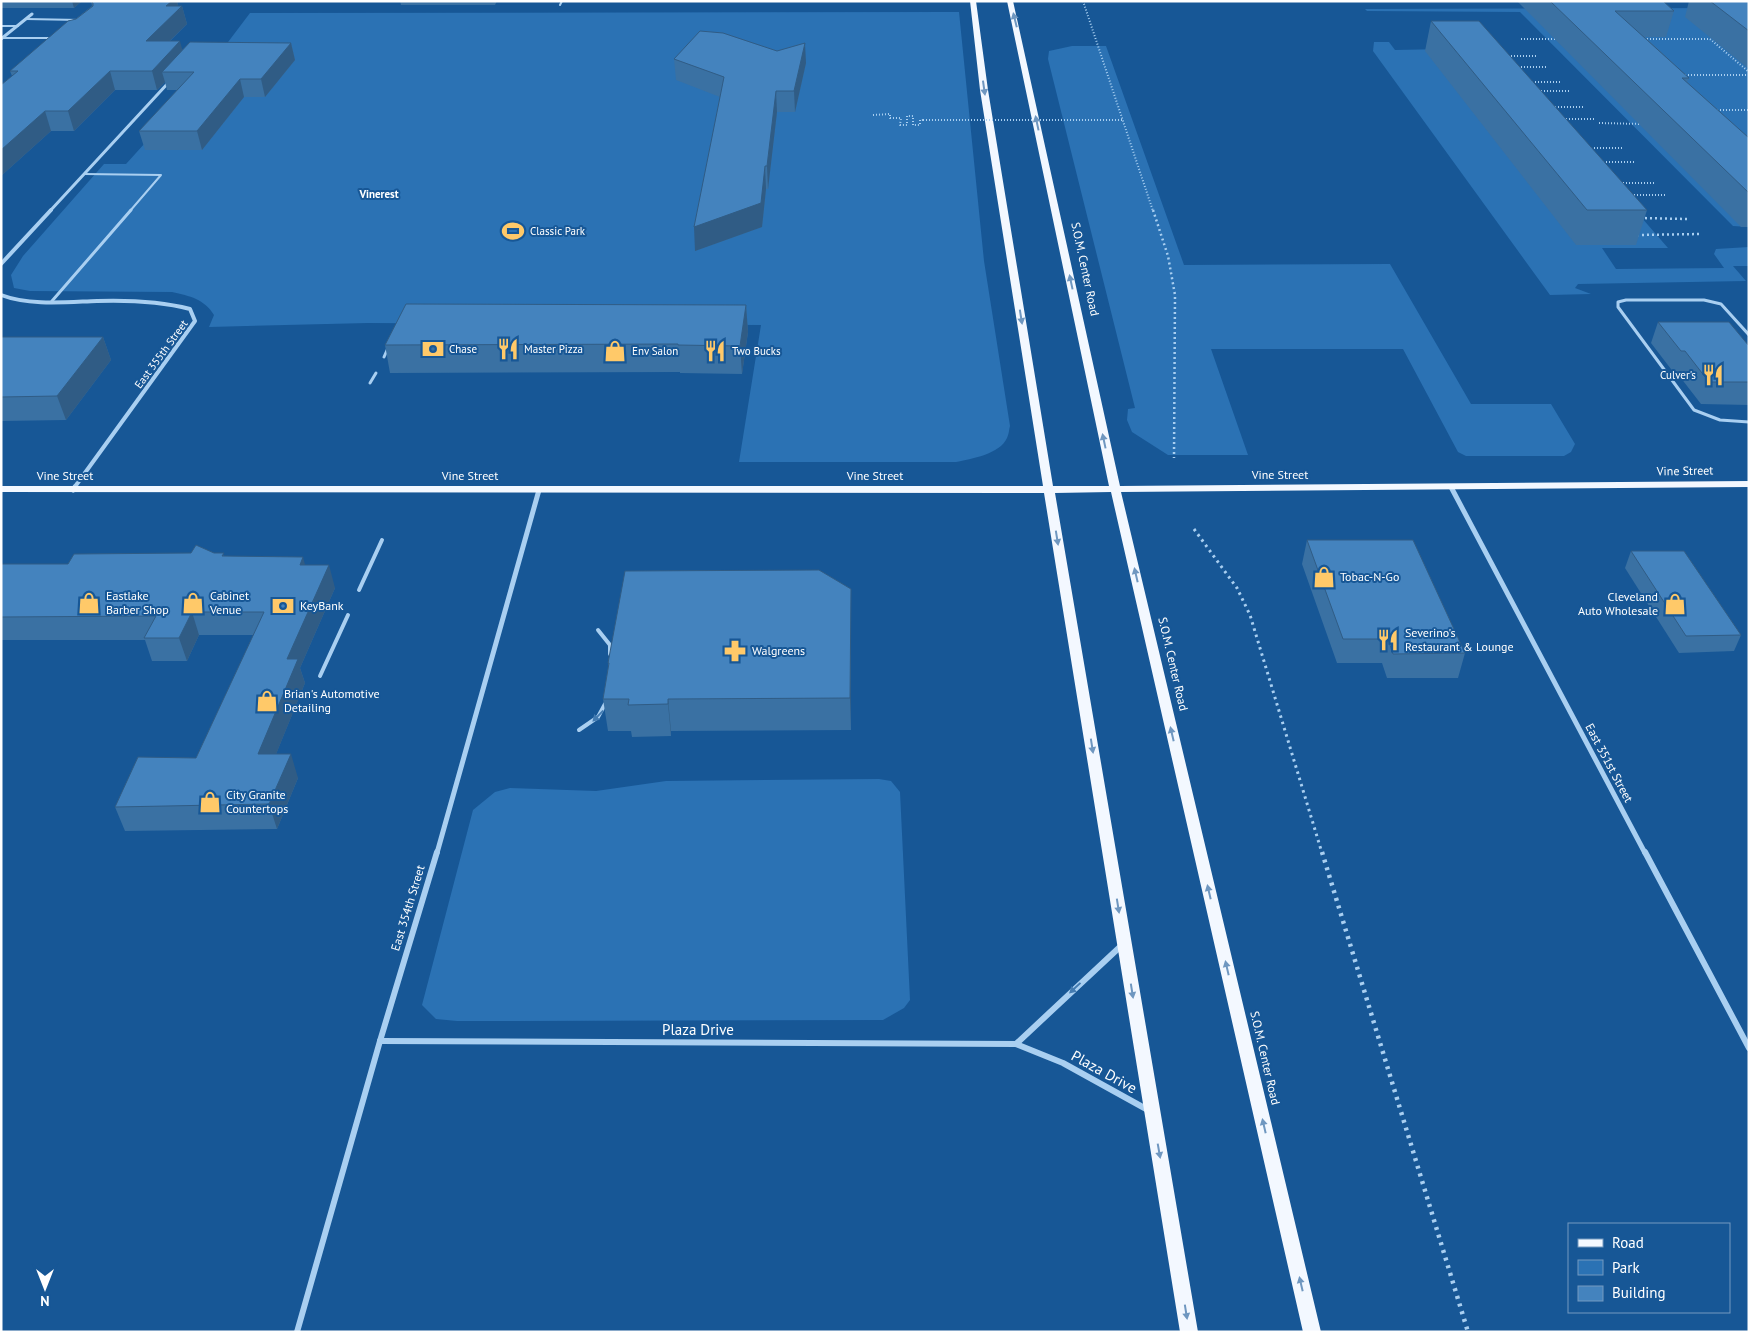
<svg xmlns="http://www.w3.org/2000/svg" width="1750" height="1333" viewBox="0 0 1750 1333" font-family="'PT Sans',sans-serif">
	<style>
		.green { fill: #2b72b4 }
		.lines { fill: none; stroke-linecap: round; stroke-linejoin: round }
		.path-far3 { stroke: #a9cff1; stroke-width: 2; stroke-dasharray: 1 2; stroke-linecap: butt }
		.path-far2 { stroke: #a9cff1; stroke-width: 2.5; stroke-dasharray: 2 3; stroke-linecap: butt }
		.path-far1 { stroke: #a9cff1; stroke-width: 3; stroke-dasharray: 2.5 4; stroke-linecap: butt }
		.path { stroke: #a9cff1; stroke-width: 4.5; stroke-dasharray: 3 5; stroke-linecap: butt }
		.service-far2 { stroke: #a9cff1; stroke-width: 2 }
		.service-far1 { stroke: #a9cff1; stroke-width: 3 }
		.service { stroke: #a9cff1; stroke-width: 4 }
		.minor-far3 { stroke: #a9cff1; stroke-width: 3 }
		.minor-far2 { stroke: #a9cff1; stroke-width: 4 }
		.minor-far1 { stroke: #a9cff1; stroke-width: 5 }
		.minor { stroke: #a9cff1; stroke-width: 6 }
		.primary { fill: #f3f8ff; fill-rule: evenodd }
		.path-bridge { stroke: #a9cff1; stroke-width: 2; stroke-dasharray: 1 2; stroke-linecap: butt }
		.wall { fill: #3a71a3 }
		.shaded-wall { fill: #305c85 }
		.building { fill: #4483be; stroke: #305c85 }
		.oneway { fill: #6f97c0 }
		.oneway2 { fill: #437bb1 }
		.labels { text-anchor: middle; stroke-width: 4; stroke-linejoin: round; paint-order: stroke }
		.far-neighbourhood-label { font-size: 11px; font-weight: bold; fill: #fff; stroke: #175796 }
		.far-poi-label { font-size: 11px; fill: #fff; stroke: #175796; text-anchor: start }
		.far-street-label { font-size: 11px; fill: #fff; stroke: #175796 }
		.street-label { font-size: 12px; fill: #fff; stroke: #175796 }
		.poi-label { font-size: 12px; fill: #fff; stroke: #175796; text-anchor: start }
		.near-street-label { font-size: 15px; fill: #fff; stroke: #175796 }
	</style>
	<rect width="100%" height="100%" fill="#175796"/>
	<g class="green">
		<polygon points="1746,8 1749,22 1749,227 1733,226 1520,12 1367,11 1365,9"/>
		<path d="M959,12L984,261L1010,426C1009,429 1009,434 1007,438C1000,454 971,459 956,462H739L761,325L368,323L209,327L214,315C204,299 190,296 172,292L30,291L14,288L11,275L23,256L104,164H126L185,99L250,13Z"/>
		<polygon points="1374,42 1389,42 1395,50 1494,48 1668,248 1602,248 1616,269 1724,268 1714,254 1716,249 1749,247 1749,266 1733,266 1746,281 1578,284 1575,288 1591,294 1550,295 1373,51"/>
		<polygon points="1072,46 1106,46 1184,265 1390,264 1471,404 1551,404 1575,444 1571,452 1564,456 1466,456 1458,452 1403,349 1211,349 1248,455 1168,455 1132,432 1127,420 1128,409 1135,408 1048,59 1049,51"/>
		<polygon points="879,779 891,781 900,792 910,1000 904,1008 883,1020 457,1021 436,1019 422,1005 473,810 495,792 510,788 596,791 666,781"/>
	</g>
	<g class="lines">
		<g class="path-far3">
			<polyline points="1083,1 1153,211"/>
			<polyline points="1521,39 1557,39"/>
			<polyline points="1644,39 1710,39 1749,72"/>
			<polyline points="1508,56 1537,56"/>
			<polyline points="1515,67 1547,67"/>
			<polyline points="1682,75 1749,75"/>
			<polyline points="1529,82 1561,82"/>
			<polyline points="1538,91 1570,91"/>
			<polyline points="1552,107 1584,107"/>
			<polyline points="1714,110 1749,110"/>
			<polyline points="873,115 890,114 890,118 901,118 900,125 907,125 907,116 913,116 913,125 920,125 920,120 923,120"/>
			<polyline points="1563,119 1595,119"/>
			<polyline points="1599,123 1642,124"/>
			<polyline points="1588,148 1622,148"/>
			<polyline points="1600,162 1635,162"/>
			<polyline points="1620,183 1654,183"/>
			<polyline points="1631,195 1666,195"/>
		</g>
		<g class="path-far2">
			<polyline points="1153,210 1168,256 1175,295 1174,458"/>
			<polyline points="1640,218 1687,219"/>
			<polyline points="1637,235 1701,234"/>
		</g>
		<polyline class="path-far1" points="1194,529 1237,588 1250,615 1322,853"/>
		<polyline class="path" points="1322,852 1468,1332"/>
		<g class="service-far2">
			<polyline points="560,5 562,1"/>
			<polyline points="26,19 80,20"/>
			<polyline points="1,26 18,26"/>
			<polyline points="3,38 51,38"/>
			<polyline points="84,174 161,175 130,211"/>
		</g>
		<g class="service-far1">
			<polyline points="52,301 131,210"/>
			<polyline points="1749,335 1721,304 1704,300 1626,300 1618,302 1618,307 1694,410 1720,420 1749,422"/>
			<polyline points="384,357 388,348"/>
			<polyline points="370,383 376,373"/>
		</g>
		<g class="service">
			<polyline points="359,590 382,540"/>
			<polyline points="598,630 610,645 610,654"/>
			<polyline points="320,676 348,615"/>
			<polyline points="579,730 598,717 605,704"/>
		</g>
		<g class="minor-far3">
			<polyline points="1,39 32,14"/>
			<polyline points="50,211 169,82"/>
		</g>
		<g class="minor-far2">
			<polyline points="1,264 51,210"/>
			<path d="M1,295C30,306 67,302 97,301C129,300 159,301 190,309L195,321L74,488"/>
		</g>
		<g class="minor-far1">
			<polyline points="1451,487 1645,853"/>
			<polyline points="73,490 75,487"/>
			<polyline points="437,853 539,490"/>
		</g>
		<g class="minor">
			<polyline points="1645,852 1749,1048"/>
			<polyline points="380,1041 1016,1044 1063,1063 1148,1110"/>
			<polyline points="1016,1044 1122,945"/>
			<polyline points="297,1332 380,1041 437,852"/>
		</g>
		<polygon class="primary" points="970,1 976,1 988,90 1053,486 1109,486 1007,1 1013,1 1120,486 1749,481 1749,487 1121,492 1321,1332 1303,1332 1111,492 1055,493 1198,1332 1180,1332 1044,493 1,492 1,486 1043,486 980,90"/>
		<polyline class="path-bridge" points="923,120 1122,120"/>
	</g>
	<g class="wall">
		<polygon points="1,1 82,1 74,8 1,8"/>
		<polygon points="91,1 177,1 178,6 182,6 187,24 170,41 183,50 291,43 295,60 265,97 244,97 202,150 145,150 139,131 178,90 167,90 165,82 157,90 115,90 74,131 51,131 1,176 1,85 12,76 10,71 92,6"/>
		<polygon points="400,1 497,1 495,5 401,5"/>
		<polygon points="1517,1 1663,1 1674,11 1666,37 1645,37 1689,78 1687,82 1749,138 1749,227 1741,227"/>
		<polygon points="1689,1 1749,1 1749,69 1685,17"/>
		<polygon points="1431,21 1647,210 1636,245 1576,245 1425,51"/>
		<polygon points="674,59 806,63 795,112 777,112 768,189 766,189 762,227 695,251 720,97 676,80"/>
		<polygon points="746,305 748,332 742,374 680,373 680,372 390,373 385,345"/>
		<polygon points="1658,322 1749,346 1749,405 1701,404 1677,373 1674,373 1651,343"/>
		<polygon points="1,337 103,337 111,360 66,420 1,421"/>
		<polygon points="1307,540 1465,653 1458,678 1387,678 1382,663 1337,663 1302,564"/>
		<polygon points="1631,551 1741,635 1734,651 1679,653 1625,568"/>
		<polygon points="214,553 225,556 305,565 335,588 300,668 305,683 276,754 298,778 277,829 125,831 115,807 196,758 254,635 199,635 187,661 152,661 145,640 1,640 1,564 68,564"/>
		<polygon points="851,620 851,730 671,731 671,736 632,737 631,731 608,731 603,699 608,669 608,663"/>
	</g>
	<g class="shaded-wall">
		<polygon points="72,1 82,1 74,8"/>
		<polygon points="172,1 177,1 179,10 182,6 187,24 151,59 146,41 166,6"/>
		<polygon points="180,41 185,60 162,72 165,82 157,90 152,71"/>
		<polygon points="291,43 295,60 265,97 261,79"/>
		<polygon points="805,43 806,63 795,112 794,91"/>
		<polygon points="110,71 115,90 74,131 68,111"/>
		<polygon points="240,79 244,97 202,150 197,131"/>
		<polygon points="776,91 777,112 768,189 767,166"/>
		<polygon points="45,111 51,131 1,176 1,150"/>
		<polygon points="765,166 766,189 762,227 695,251 694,227"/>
		<polygon points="746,305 748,332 742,374 740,346"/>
		<polygon points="103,337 111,360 66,420 57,396"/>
		<polygon points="303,557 309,580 300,565"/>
		<polygon points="329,565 335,588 300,668 305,683 266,779 258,754 287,659"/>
		<polygon points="851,589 851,730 850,698"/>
		<polygon points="192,612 199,635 187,661 179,638"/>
		<polygon points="668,699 671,731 671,736 668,704"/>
		<polygon points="291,754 298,778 277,829 269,804"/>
	</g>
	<g class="building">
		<polygon points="91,1 172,1 166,6 182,6 146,41 180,41 152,71 110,71 68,111 45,111 1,150 1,85 18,71 10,71 68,21 76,19 93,6 93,3"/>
		<polygon points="1550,1 1663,1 1674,11 1615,11 1689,78 1682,78 1749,138 1749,193"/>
		<polygon points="1710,1 1749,1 1749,31"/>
		<polygon points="1431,21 1479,21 1647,210 1587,210"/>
		<polygon points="700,31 723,33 777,51 805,43 794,91 776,91 767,166 765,166 761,203 694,227 724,77 674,59"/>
		<polygon points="190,42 291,43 261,79 240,79 197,131 139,131 194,72 162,72"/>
		<polygon points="406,304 746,305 740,346 678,345 678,344 385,345"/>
		<polygon points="1658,322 1729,322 1749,346 1749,382 1709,382 1685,351 1681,351"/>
		<polygon points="1,337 103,337 57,396 1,397"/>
		<polygon points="1307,540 1413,540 1465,653 1393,654 1388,639 1343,639"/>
		<polygon points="196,545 214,553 224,553 222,556 303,557 300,565 329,565 287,659 298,659 258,754 291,754 269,804 115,807 138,757 196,758 264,612 192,612 179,638 144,638 156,616 1,617 1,564 68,564 74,554 191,553"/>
		<polygon points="1631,551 1684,551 1741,635 1686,636"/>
		<polygon points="819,570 851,589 850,698 668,699 668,704 628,705 629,699 603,699 609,663 608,663 625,571"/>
	</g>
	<defs><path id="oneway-solid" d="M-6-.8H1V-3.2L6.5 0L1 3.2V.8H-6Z" transform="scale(1.25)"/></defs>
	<g class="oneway">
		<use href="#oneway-solid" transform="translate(1015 20) rotate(-104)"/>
		<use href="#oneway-solid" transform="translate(984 88) rotate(82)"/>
		<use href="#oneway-solid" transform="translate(1037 123) rotate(-102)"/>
		<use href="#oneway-solid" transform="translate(1071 282) rotate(-102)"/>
		<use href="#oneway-solid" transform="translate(1021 317) rotate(81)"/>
		<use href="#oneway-solid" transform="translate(1104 441) rotate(-102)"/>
		<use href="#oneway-solid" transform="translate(1057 538) rotate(81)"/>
		<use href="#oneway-solid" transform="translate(1136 575) rotate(-103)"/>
		<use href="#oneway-solid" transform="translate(1172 734) rotate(-103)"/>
		<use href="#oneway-solid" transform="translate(1092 746) rotate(81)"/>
		<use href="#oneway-solid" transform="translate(1209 892) rotate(-103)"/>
		<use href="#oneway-solid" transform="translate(1118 906) rotate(81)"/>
		<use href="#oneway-solid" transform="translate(1227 968) rotate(-103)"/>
		<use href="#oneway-solid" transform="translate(1132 991) rotate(81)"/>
		<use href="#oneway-solid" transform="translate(1264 1126) rotate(-103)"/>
		<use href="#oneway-solid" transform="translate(1159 1151) rotate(80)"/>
		<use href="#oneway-solid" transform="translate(1301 1284) rotate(-103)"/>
		<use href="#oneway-solid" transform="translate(1186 1312) rotate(81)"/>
	</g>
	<g class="oneway2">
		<use href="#oneway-solid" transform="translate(598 716) rotate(134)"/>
		<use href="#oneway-solid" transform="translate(1075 988) rotate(137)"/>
	</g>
	<defs>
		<g id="stadium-bare" transform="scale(1.725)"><path d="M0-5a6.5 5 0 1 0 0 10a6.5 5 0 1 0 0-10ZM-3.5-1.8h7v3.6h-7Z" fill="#ffc969" stroke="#175796" stroke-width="2.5" paint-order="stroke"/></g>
		<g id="bank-bare" transform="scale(1.725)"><path d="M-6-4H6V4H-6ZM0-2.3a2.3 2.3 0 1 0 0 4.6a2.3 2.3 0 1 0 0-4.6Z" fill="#ffc969" stroke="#175796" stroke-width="2.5" paint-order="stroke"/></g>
		<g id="restaurant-bare" transform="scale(1.725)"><path d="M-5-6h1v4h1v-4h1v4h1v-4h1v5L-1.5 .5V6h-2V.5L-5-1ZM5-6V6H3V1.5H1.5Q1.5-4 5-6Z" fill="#ffc969" stroke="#175796" stroke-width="2.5" paint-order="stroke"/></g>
		<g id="shop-bare" transform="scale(1.725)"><path d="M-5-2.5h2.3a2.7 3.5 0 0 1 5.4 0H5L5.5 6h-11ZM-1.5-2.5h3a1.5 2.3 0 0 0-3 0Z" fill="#ffc969" stroke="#175796" stroke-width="2.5" paint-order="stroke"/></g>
		<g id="pharmacy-bare" transform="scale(1.725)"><path d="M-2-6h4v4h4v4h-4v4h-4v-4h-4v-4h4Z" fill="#ffc969" stroke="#175796" stroke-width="2.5" paint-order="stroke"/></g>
	</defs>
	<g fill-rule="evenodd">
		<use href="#stadium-bare" x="513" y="231"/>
		<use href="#bank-bare" x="433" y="349"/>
		<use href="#restaurant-bare" x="508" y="349"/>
		<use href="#shop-bare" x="615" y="351"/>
		<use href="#restaurant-bare" x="715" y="351"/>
		<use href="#restaurant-bare" x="1713" y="375"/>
		<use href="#shop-bare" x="1324" y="577"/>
		<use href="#shop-bare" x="89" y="603"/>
		<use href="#shop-bare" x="193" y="603"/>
		<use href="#shop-bare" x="1675" y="604"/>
		<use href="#bank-bare" x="283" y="606"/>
		<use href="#restaurant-bare" x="1388" y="640"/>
		<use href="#pharmacy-bare" x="735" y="651"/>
		<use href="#shop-bare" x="267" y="701"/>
		<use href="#shop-bare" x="210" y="802"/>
	</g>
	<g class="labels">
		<g class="far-neighbourhood-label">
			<text x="379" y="198">Vinerest</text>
		</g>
		<g class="far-poi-label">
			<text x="530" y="235">Classic Park</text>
			<text x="449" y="353">Chase</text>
			<text x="524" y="353">Master Pizza</text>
			<text x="632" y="355">Env Salon</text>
			<text x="732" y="355">Two Bucks</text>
			<text x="1696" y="379" text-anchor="end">Culver's</text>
		</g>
		<g class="far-street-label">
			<text transform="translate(161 354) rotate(-54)" y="4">East 355th Street</text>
		</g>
		<g class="street-label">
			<text transform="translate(1085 269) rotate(78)" y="4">S.O.M. Center Road</text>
			<text transform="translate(1685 471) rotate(-1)" y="4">Vine Street</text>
			<text x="1280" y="479">Vine Street</text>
			<text x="65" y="480">Vine Street</text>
			<text x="470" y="480">Vine Street</text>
			<text x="875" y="480">Vine Street</text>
			<text transform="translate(1173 664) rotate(77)" y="4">S.O.M. Center Road</text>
			<text transform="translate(1609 763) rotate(62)" y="4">East 351st Street</text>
			<text transform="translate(408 908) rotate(-73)" y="4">East 354th Street</text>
			<text transform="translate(1265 1058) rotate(77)" y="4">S.O.M. Center Road</text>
		</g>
		<g class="poi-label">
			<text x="1340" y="581">Tobac-N-Go</text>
			<text x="106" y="600">Eastlake<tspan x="106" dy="14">Barber Shop</tspan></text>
			<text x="210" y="600">Cabinet<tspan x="210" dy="14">Venue</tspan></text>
			<text x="1658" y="601" text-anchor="end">Cleveland<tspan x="1658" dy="14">Auto Wholesale</tspan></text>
			<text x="300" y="610">KeyBank</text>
			<text x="1405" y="637">Severino's<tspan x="1405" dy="14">Restaurant &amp; Lounge</tspan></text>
			<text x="752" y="655">Walgreens</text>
			<text x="284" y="698">Brian's Automotive<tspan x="284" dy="14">Detailing</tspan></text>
			<text x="226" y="799">City Granite<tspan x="226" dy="14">Countertops</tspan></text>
		</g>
		<g class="near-street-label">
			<text x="698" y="1035">Plaza Drive</text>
			<text transform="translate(1104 1072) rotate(29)" y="5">Plaza Drive</text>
		</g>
	</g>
	<rect width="1750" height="1333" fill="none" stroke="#ffffff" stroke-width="5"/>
	<rect x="1568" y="1223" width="162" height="90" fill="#175796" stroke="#749ac0"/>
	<rect x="1578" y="1239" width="25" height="8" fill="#f3f8ff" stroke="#749ac0"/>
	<text x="1612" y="1248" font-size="15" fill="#ffffff">Road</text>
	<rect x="1578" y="1260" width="25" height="15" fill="#2b72b4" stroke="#749ac0"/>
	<text x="1612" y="1273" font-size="15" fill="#ffffff">Park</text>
	<rect x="1578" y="1286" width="25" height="15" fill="#4483be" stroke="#749ac0"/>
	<text x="1612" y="1298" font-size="15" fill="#ffffff">Building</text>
	<g transform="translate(45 1288) rotate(180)" stroke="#175796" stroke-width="4" paint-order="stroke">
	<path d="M0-4L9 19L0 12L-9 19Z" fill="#ffffff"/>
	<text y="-8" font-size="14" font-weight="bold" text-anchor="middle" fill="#ffffff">N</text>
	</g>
</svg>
